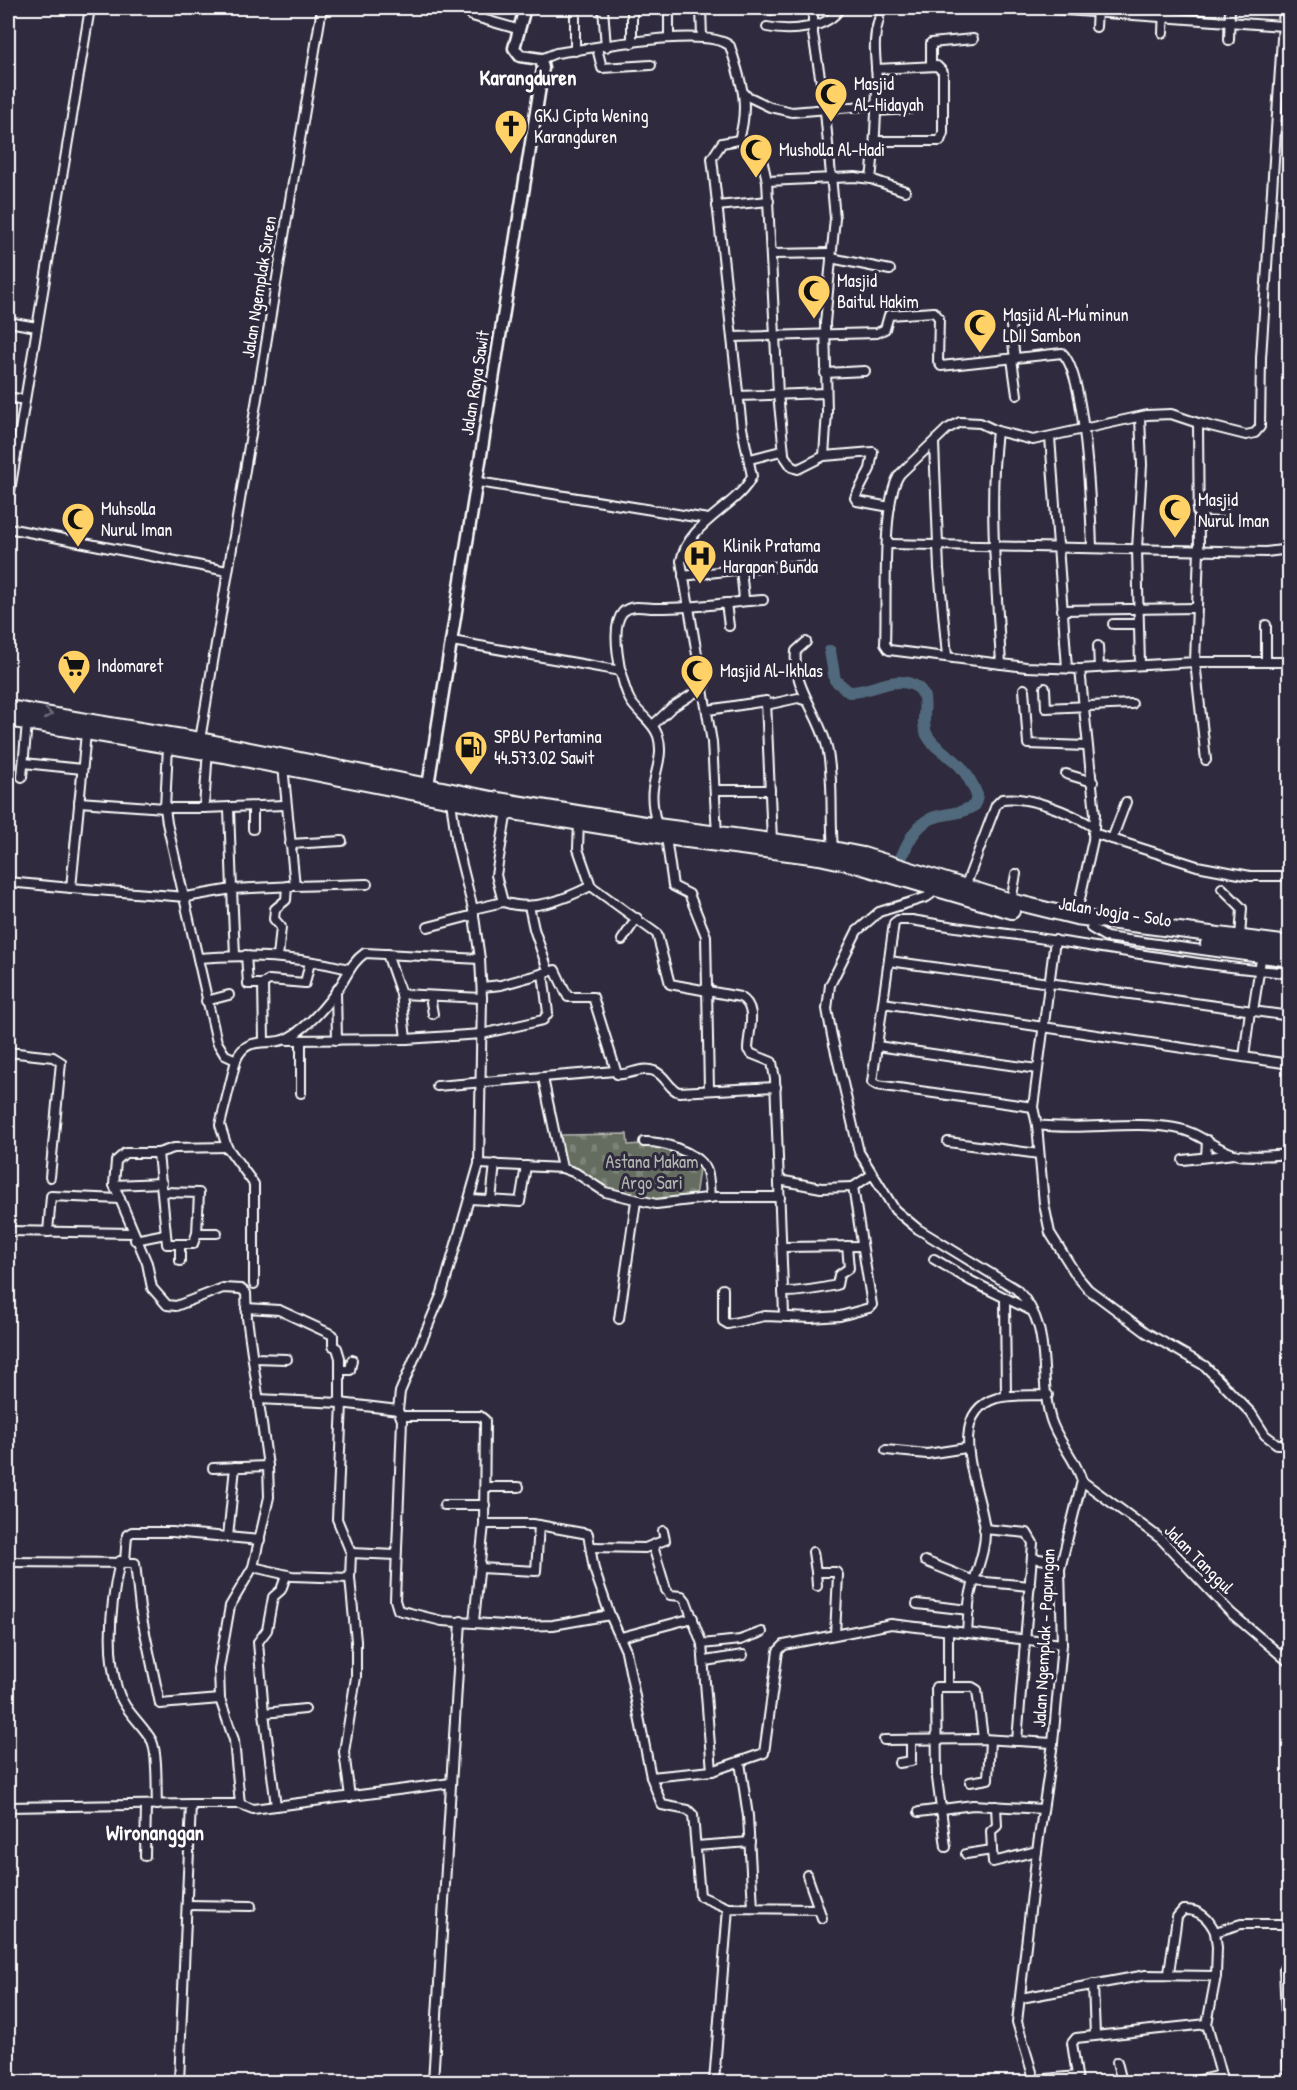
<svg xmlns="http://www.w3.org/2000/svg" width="1297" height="2090" viewBox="0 0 1297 2090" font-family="'Patrick Hand',sans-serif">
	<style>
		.cemetery { fill: url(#cemetery-stones); stroke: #b2b6b0; stroke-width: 1.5 }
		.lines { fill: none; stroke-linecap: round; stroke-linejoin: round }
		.river { stroke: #51697b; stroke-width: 12 }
		.street-casing { stroke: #fff; stroke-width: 12 }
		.secondary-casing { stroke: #fff; stroke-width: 15 }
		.highway-casing { stroke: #fff; stroke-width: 18 }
		.street { stroke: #2f2a3d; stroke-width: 8 }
		.secondary { stroke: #2f2a3d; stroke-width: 10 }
		.highway { stroke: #2f2a3d; stroke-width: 14 }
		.oneway { stroke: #6d6a77 }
		.labels { text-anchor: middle; stroke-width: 6; stroke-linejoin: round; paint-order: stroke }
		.poi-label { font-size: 18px; fill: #fff; stroke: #2f2a3d; text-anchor: start }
		.street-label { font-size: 18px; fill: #fff; stroke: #2f2a3d }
		.park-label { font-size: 18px; fill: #b2b6b0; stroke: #2f2a3d }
		.quarter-label { font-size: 21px; font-weight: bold; fill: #fff; stroke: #2f2a3d }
	</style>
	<defs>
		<pattern id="cemetery-stones" width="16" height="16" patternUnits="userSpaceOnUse" patternTransform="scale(1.5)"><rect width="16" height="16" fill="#656d60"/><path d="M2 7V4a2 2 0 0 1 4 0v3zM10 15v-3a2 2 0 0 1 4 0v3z" fill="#7c8378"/></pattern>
	</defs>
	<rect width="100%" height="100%" fill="#2f2a3d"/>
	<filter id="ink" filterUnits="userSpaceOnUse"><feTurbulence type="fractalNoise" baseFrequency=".0167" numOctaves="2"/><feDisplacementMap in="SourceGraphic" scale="12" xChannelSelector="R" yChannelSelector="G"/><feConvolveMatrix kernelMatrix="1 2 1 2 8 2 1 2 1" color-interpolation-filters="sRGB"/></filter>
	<g filter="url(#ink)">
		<polygon class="cemetery" points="627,1134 628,1145 655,1143 697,1162 699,1169 695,1197 663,1202 603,1190 562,1167 561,1135"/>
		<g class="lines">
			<path class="river" d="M830,651L835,680L849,692C868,693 889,678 908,683C937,691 917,716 927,735C934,748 947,753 957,763C965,770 973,785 977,795L975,805C963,813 952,813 939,816C912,821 905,852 894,873"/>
			<g class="street-casing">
				<g id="street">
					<polyline points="575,8 575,51"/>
					<polyline points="603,8 606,47"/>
					<polyline points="701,8 702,37"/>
					<polyline points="771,8 771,10"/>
					<polyline points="813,8 813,34 824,101 835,218 825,323 827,412 824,456"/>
					<polyline points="1038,8 1282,26"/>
					<polyline points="472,16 517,29"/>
					<path d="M767,27C790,32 828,29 840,8"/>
					<polyline points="1096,27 1097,9"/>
					<polyline points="1163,33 1164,8"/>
					<polyline points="669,38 669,8"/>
					<polyline points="1229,40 1230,8"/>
					<polyline points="632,43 632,8"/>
					<polyline points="597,48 602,68 651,65"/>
					<path d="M541,59L556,53C590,49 706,25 730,46C741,82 750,102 739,140L722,143L712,158L742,428L752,476C739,506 688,522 681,561L712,742L717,835"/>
					<polyline points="931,66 931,43 973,39"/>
					<polyline points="876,69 937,66 943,72 943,133 940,141 876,141"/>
					<polyline points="745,95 770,107 792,112 876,105"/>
					<polyline points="876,111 910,109"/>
					<polyline points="739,140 760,150 767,181 778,394 784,453"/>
					<path d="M871,179C875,148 876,118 877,87C877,61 871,44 879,19"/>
					<polyline points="767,181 855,177 871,179 905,191"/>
					<polyline points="717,206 769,201"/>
					<polyline points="772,254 831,253"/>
					<polyline points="831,258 890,270"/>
					<polyline points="1010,318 1015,359"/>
					<polyline points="8,322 37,327"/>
					<path d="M732,337L877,333L885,329L889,315L934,312L939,318L938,361L941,366L1062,353C1086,374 1091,513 1092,548"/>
					<polyline points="1012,359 1017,395"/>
					<polyline points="825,373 865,371"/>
					<polyline points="738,396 826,393"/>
					<polyline points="8,397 25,400"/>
					<polyline points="1140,417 1142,465 1137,549 1140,665"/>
					<polyline points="1198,423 1246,435 1255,433 1260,427 1261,358 1284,8"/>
					<path d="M997,431C988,507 997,587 1001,664"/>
					<polyline points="1050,437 1067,668"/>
					<polyline points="934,443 939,569 947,656"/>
					<polyline points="750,459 781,451 792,467 798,469 824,456 873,452 870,469 855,498 857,501 890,507"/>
					<polyline points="478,482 708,519"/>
					<polyline points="8,503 90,8"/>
					<polyline points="1197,511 1223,512"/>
					<polyline points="8,528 227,571"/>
					<polyline points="889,544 1266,552 1282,550"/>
					<polyline points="683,576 760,567 808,566"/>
					<polyline points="739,602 744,598 741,570"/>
					<polyline points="726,603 729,626"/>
					<polyline points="1062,610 1196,608"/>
					<polyline points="1113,624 1138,624"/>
					<polyline points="1266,625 1266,660"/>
					<polyline points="452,641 621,671"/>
					<path d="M806,642L796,651C792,687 819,713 827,747C834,780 830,816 833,849"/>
					<polyline points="1098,646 1099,667"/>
					<polyline points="1045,688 1046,708 1132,704"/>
					<polyline points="1024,689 1028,744 1087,746"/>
					<polyline points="766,705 798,698 807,701"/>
					<polyline points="708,710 766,701 772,841"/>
					<polyline points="653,725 671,708 704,687"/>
					<polyline points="200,740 322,8"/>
					<polyline points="168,746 165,808 167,823 217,1042 225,1055 236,1060 220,1125 227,1147 254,1184 254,1284"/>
					<polyline points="208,749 204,808 285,805"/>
					<path d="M1206,760L1195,662L1199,550L1198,423L1171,414L1147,415L1033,440L997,431L980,423L960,422L947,429L900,474C881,499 887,607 885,644L889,650L1026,667L1080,669L1195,662H1290"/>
					<polyline points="24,763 82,769"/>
					<polyline points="1066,774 1093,782"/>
					<polyline points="22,777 27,723"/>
					<polyline points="715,790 770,790"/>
					<polyline points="451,801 457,845 473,909 480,959 482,998 479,1164 442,1293 400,1392 398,1410 402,1420 395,1600 398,1610 442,1621 521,1626 553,1625 610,1615 626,1651 651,1777 712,1771 764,1753 778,1651 784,1645 891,1624 1062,1644"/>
					<polyline points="79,802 165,808 204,808"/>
					<path d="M507,811L496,875L503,902C534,912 563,900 591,886"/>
					<path d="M579,822L578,849L591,886L657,934L670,984L740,997C759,1007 748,1032 748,1050L752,1054L772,1062L775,1079L784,1315"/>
					<path d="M657,826C654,814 651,801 653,789C655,771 664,755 658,736C652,719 634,712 628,696C621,679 609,627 623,612C631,604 644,608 654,608C690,609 727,602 763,600"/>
					<polyline points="253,829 253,807"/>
					<polyline points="1093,833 1197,866 1250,876 1290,876"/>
					<polyline points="666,837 673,886 689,894 706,936 709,1089"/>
					<polyline points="1112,839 1126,802"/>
					<polyline points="290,844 342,841"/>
					<polyline points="8,882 71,888 86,733"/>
					<polyline points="295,886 367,884"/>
					<path d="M965,887L996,805L1002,799C1029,795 1071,813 1094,827"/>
					<polyline points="71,888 186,897 232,889 229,809"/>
					<path d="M939,888L927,897L879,912L857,931L830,985L827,1009L832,1036L859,1152L895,1210L918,1229L1016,1289C1055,1326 1037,1376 1051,1420C1058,1442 1076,1459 1082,1481L1060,1569L1062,1644L1053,1743L1037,1851L1017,2022L1035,2082"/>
					<polyline points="1222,888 1242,908 1240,938"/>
					<polyline points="1011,901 1016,874"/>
					<polyline points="529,906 534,929 548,970"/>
					<polyline points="473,909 503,902"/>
					<polyline points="1076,917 1093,840 1095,814 1080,669"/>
					<polyline points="428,927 474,915"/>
					<polyline points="1091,928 1106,937 1290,962"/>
					<polyline points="622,940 637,918"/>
					<path d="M1055,940L1033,1107L877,1085L872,1082L893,930L894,923L898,920H912C960,929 1009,933 1057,941C1135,953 1211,967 1290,973"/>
					<polyline points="387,954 401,994 406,1039"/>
					<polyline points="235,955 232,889 295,886 283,766"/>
					<polyline points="246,955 248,984 263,984"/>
					<polyline points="278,957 281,927 274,919 275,909 286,900 287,886"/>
					<path d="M198,958C248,954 299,957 349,969"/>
					<polyline points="889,961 1290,1016"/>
					<path d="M482,987L501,985L555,970L568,997H593L617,1074C629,1076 641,1066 654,1071C666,1075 668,1089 679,1092L776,1087"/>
					<polyline points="336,991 337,1040"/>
					<polyline points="401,994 482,998"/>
					<polyline points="430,996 433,1014"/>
					<polyline points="206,1001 229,995"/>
					<polyline points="883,1003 1290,1064"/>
					<polyline points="1253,1011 1262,953"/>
					<polyline points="287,1040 406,1039 482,1034 543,1020 548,1013 543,973"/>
					<polyline points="301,1040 301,1093"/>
					<polyline points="264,1041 263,984 269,980 305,983 310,962"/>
					<polyline points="877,1046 1037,1069"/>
					<polyline points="8,1052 53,1057 61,1062 50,1177"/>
					<polyline points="1244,1057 1250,1011"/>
					<path d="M236,1060C247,1033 270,1048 288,1038C308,1027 327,1005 340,986C348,974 352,962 365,953L480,959"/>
					<polyline points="543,1078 562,1168"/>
					<polyline points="437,1086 615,1071"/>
					<path d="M1033,1107L1037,1125C1083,1131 1129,1120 1175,1128C1197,1131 1213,1148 1234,1154C1250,1158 1273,1155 1290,1154"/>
					<polyline points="1037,1125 1044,1204 1050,1233 1077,1276 1088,1289 1147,1333 1205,1366 1251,1413 1265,1435 1277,1444 1290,1444"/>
					<path d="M644,1142C661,1141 693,1151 704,1166C710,1173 709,1188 710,1198"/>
					<polyline points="948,1142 1039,1154"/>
					<polyline points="227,1147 174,1148 158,1153 125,1153 116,1161 114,1185 147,1263 152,1288 167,1305 176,1306 223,1288 241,1289 246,1293 247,1318 268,1466 269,1497 253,1567 230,1606 219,1669 220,1699 234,1740 240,1804"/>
					<polyline points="158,1153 167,1244 193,1244 197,1233 217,1233"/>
					<polyline points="1206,1157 1207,1140"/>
					<polyline points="1183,1160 1234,1154"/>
					<polyline points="479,1164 562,1168 576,1173 605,1192 656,1204 716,1197 780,1197"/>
					<polyline points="779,1180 821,1188 853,1187"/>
					<polyline points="114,1185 162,1183"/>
					<polyline points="163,1192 199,1193 197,1233"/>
					<polyline points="470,1199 520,1202 526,1166"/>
					<polyline points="491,1200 495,1164"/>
					<polyline points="8,1231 133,1233"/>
					<polyline points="48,1232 51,1196 120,1199"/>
					<polyline points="135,1240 165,1234"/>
					<polyline points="180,1246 180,1261"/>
					<polyline points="783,1247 861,1246"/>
					<polyline points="934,1259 971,1281 1030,1310"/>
					<polyline points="723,1289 723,1321 728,1324 765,1316 811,1318 840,1316 869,1308 872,1305 853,1187 871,1175"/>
					<path d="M783,1292C802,1292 819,1289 837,1285L839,1275L849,1268L847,1246"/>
					<polyline points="1005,1299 1006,1396"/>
					<polyline points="246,1308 279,1310 333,1335 333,1346 337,1348 340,1358 340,1403"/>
					<polyline points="619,1319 636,1201"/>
					<polyline points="254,1358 287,1359"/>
					<polyline points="340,1370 350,1370 352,1360"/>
					<polyline points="258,1399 340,1403 398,1410"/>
					<polyline points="342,1403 337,1519 351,1553 350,1578 356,1641 356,1677 344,1752 350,1797"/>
					<polyline points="401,1416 480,1416 485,1420 484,1524 474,1621"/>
					<polyline points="886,1450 927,1454 966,1448"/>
					<polyline points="213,1468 268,1466"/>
					<polyline points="1082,1481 1161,1539 1231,1613 1290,1663"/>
					<polyline points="485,1487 519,1487"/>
					<polyline points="444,1505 485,1505"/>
					<polyline points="484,1524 533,1524 588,1534 594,1569 610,1615"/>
					<polyline points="984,1529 1027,1533 1033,1543 1017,1741"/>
					<polyline points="228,1537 235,1467"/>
					<polyline points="653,1546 666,1590 670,1595 682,1596 686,1601 702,1644 712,1771"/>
					<polyline points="592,1547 645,1548 665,1540 663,1531"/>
					<polyline points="813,1552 816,1572 836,1572 838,1575 835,1634"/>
					<polyline points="351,1553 396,1555"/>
					<polyline points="1032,1558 1060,1562"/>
					<path d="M120,1561C111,1601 106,1648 117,1688C123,1710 142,1723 152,1741C158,1755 156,1789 157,1805"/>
					<polyline points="125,1561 127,1535 132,1532 172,1532 260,1540"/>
					<polyline points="925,1561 974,1581 1030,1586"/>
					<polyline points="8,1562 135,1563 140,1609 160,1704 220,1699"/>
					<polyline points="253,1567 292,1576 350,1578"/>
					<polyline points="480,1568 536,1571 539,1525"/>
					<polyline points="816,1572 817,1586"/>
					<polyline points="1288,1587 1290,1588"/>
					<polyline points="917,1604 969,1610"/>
					<polyline points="948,1630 948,1686"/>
					<path d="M967,1633C968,1621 968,1609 970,1597C974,1575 986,1552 985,1530C982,1492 942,1414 997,1398C1013,1394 1031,1396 1048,1395"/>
					<polyline points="621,1637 693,1618"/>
					<polyline points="702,1644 740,1640 762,1632"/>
					<polyline points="705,1661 743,1655"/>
					<polyline points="264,1713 258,1642 267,1630 273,1597 281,1590 286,1576"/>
					<polyline points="884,1740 983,1739 1053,1743"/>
					<polyline points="740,1762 748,1816 753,1908"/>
					<polyline points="899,1763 911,1761 911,1741"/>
					<polyline points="651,1777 662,1805 688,1810 693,1815 700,1896 728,1908"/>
					<polyline points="970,1782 988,1779 990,1740"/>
					<polyline points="191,1804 240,1804 253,1809 451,1783"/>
					<polyline points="276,1806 264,1713 305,1709"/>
					<polyline points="8,1807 191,1804 179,2082"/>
					<polyline points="919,1812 973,1805 1043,1809"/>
					<polyline points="696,1846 750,1842"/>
					<polyline points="946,1847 937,1778 936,1687 972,1687 977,1690 983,1739"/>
					<polyline points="992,1850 991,1831 997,1826 996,1806"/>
					<polyline points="966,1854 992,1850 993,1862 1037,1851"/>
					<polyline points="145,1856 146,1805"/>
					<polyline points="807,1875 822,1918"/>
					<polyline points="187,1905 251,1906"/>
					<path d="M1169,1973L1177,1917L1183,1910C1199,1909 1209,1918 1215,1932L1241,1924H1290"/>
					<polyline points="1216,1976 1207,2024 1221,2075"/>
					<polyline points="1093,1984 1095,2035"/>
					<polyline points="1021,1998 1146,1975 1216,1976 1217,1947 1215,1932"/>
					<polyline points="1117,2062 1122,2082"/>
					<polyline points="1035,2080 1077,2076"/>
					<polyline points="8,2081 42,2082"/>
					<polyline points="433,2082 461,1621"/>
					<polyline points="714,2082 728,1908 817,1909"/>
					<polyline points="1078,2082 1072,2043 1076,2038 1207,2024"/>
					<polyline points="1191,2082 1221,2075 1223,2082"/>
					<polyline points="1289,2082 1284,1969 1290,1953"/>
				</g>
			</g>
			<g class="secondary-casing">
				<polyline id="secondary" points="427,792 543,68 541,59 520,56 514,48 525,8"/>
			</g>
			<g class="highway-casing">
				<g id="highway">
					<polyline points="8,708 200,740 492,799 657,826 833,849 863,855 1011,901 1076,917 1290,944"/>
					<polyline points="8,719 224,755 507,811 687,840 819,857 856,865 1012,911"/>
					<polyline points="1208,944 1290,954"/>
				</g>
			</g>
			<use href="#street" class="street"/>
			<use href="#secondary" class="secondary"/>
			<use href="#highway" class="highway"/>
		</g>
		<defs><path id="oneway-chevron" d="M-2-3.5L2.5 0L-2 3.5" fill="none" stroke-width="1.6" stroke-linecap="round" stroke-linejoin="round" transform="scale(1.5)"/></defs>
		<use class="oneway" href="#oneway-chevron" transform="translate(48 714) rotate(9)"/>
	</g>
	<defs>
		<g id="mosque-pin" transform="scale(1.725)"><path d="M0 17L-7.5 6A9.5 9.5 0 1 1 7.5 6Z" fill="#ffd166" stroke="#2f2a3d"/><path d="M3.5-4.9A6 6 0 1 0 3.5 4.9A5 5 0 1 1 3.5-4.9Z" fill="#111"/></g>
		<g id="church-pin" transform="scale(1.725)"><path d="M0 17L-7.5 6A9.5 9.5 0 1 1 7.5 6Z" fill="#ffd166" stroke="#2f2a3d"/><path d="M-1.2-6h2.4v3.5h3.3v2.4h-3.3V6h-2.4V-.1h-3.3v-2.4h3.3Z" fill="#111"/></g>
		<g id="hospital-pin" transform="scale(1.725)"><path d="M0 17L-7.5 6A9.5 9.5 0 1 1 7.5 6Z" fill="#ffd166" stroke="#2f2a3d"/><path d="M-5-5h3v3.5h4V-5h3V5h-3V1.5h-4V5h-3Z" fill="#111"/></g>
		<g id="supermarket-pin" transform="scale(1.725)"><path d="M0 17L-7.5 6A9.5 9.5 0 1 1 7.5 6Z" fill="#ffd166" stroke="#2f2a3d"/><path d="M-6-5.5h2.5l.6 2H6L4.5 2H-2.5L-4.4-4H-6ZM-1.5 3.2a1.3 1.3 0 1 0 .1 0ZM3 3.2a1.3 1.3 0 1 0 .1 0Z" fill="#111"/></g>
		<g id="fuel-pin" transform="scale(1.725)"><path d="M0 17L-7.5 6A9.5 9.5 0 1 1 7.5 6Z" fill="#ffd166" stroke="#2f2a3d"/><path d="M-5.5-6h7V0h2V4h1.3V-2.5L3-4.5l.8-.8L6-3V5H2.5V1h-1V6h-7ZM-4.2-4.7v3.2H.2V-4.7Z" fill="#111"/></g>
	</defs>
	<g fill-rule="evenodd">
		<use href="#mosque-pin" x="831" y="94"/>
		<use href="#church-pin" x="511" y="126"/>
		<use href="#mosque-pin" x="756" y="150"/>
		<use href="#mosque-pin" x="814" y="291"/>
		<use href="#mosque-pin" x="980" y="325"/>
		<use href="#mosque-pin" x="1175" y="510"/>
		<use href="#mosque-pin" x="78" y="519"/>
		<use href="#hospital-pin" x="700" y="556"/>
		<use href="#supermarket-pin" x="74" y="666"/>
		<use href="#mosque-pin" x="697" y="671"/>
		<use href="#fuel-pin" x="471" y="747"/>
	</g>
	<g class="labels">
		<g class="poi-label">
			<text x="854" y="90">Masjid<tspan x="854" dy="21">Al-Hidayah</tspan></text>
			<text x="534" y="122">GKJ Cipta Wening<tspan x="534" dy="21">Karangduren</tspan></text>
			<text x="779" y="156">Musholla Al-Hadi</text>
			<text x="837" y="287">Masjid<tspan x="837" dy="21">Baitul Hakim</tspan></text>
			<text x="1003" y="321">Masjid Al-Mu'minun<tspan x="1003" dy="21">LDII Sambon</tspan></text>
			<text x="1198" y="506">Masjid<tspan x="1198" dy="21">Nurul Iman</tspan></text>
			<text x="101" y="515">Muhsolla<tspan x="101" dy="21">Nurul Iman</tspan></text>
			<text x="723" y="552">Klinik Pratama<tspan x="723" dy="21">Harapan Bunda</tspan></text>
			<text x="97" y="672">Indomaret</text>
			<text x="720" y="677">Masjid Al-Ikhlas</text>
			<text x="494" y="743">SPBU Pertamina<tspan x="494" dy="21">44.573.02 Sawit</tspan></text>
		</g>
		<g class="street-label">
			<text transform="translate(259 287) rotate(-81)" y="6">Jalan Ngemplak Suren</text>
			<text transform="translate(475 383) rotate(-81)" y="6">Jalan Raya Sawit</text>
			<text transform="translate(1115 912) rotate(9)" y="6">Jalan Jogja - Solo</text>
			<text transform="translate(1199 1559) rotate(45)" y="6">Jalan Tanggul</text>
			<text transform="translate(1044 1638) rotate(-87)" y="6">Jalan Ngemplak - Papungan</text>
		</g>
		<g class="park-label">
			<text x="652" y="1168">Astana Makam<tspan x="652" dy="21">Argo Sari</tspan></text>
		</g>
		<g class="quarter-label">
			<text x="528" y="85">Karangduren</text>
			<text x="155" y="1840">Wironanggan</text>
		</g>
	</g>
	<rect width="1297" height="2090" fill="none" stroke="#2f2a3d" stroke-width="30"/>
	<rect x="15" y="15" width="1267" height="2060" fill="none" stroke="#fff" stroke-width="2" filter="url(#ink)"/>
</svg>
